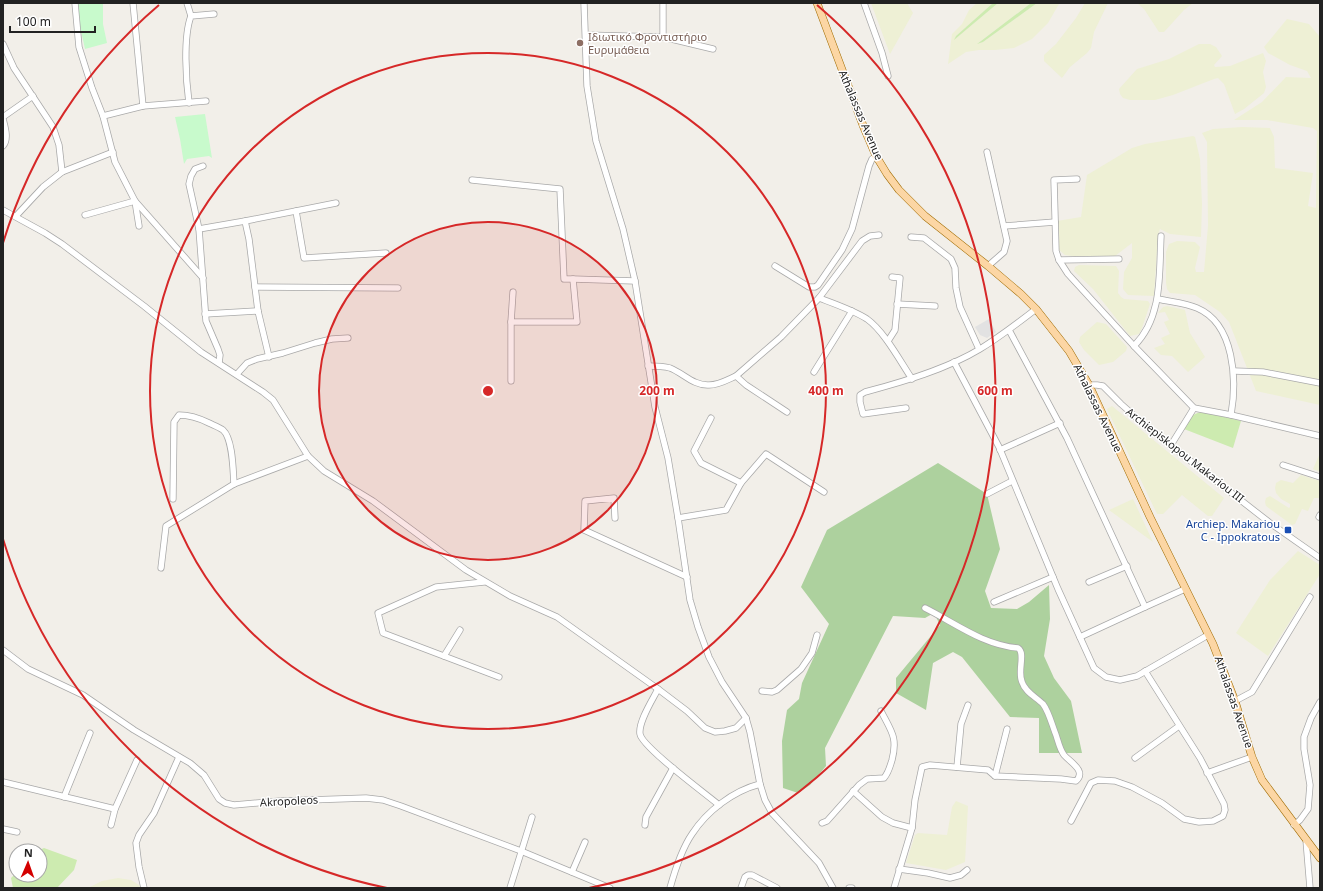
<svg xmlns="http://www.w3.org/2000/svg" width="1323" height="891" viewBox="0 0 1323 891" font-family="'Noto Sans',sans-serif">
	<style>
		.farmland { fill: #eef0d5 }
		.grass { fill: #cdebb0 }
		.forest { fill: #add19e }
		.park { fill: #c8facc }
		.parking { fill: #e2e2e2 }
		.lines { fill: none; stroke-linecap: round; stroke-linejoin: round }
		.minor-casing { stroke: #a9a9a9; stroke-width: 7 }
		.major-casing { stroke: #a06b00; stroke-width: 8 }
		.minor { stroke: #fff; stroke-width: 5.5 }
		.major { stroke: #fcd6a4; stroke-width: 7 }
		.ring { fill: none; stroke: #d62828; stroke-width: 2 }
		.education-dot { fill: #8d6e63; stroke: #fff; stroke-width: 1.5 }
		.transit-dot { fill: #1a4fb4; stroke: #fff; stroke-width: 1.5 }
		.labels { text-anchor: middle; stroke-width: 3; stroke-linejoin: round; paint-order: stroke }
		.education-label { font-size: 11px; fill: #785e54; stroke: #fff; text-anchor: start }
		.street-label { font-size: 11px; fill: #222; stroke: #fff }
		.transit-label { font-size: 11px; fill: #164399; stroke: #fff; text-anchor: end }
		.centre { fill: #d62828; stroke: #fff; stroke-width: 2 }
		.ring-label { font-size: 12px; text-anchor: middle; font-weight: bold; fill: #d62828; stroke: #fff; stroke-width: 3; stroke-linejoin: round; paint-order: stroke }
	</style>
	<rect width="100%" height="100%" fill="#f2efe9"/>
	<g class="farmland">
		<polygon points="871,3 907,3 913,13 890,54"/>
		<polygon points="977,3 993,3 956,36 955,39 998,3 1031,3 978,43 983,42 1037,3 1059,3 1059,4 1048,23 1032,39 1014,48 995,50 979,50 966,52 948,64 952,34 962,24 969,10"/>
		<polygon points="1085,3 1108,3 1094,32 1091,48 1087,53 1070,67 1062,78 1044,61 1044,55 1056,44 1076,18"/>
		<polygon points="1137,3 1193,3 1184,10 1164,32 1159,32 1144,9"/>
		<polygon points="1287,19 1309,24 1320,37 1320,405 1256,391 1229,322 1220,312 1195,295 1170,293 1167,289 1166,283 1166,252 1169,244 1177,241 1195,242 1200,247 1195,268 1196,272 1204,272 1208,226 1207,142 1202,133 1213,129 1242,127 1270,128 1274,137 1275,168 1313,173 1308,206 1316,208 1317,131 1313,128 1307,127 1267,120 1234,120 1262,102 1286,77 1311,78 1307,71 1290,65 1268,53 1264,47"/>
		<polygon points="1199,44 1210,44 1216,47 1222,56 1214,65 1215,67 1230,66 1263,53 1266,61 1263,72 1266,87 1264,93 1244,109 1235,114 1224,84 1218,78 1214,79 1173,95 1155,100 1130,100 1123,98 1120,94 1119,89 1137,69 1169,59"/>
		<polygon points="1193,136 1195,137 1200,159 1202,204 1201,237 1170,234 1160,229 1158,235 1154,296 1128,295 1123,289 1124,272 1132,258 1132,243 1115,256 1072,256 1065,255 1058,249 1057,221 1081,217 1087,175 1132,148 1145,144"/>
		<polygon points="1079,265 1116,266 1119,271 1118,293 1121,297 1124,299 1148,301 1150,304 1142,328 1139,334 1130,336 1093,289 1074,271 1075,267"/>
		<polygon points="1167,306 1185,310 1190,333 1205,357 1188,372 1172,356 1161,355 1154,348 1165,344 1161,338 1170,334 1164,322 1169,320 1165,312 1158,313 1163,307"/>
		<polygon points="1097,322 1106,324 1127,347 1126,351 1113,362 1099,365 1084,350 1079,342 1080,337"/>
		<polygon points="1112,406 1224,498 1212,516 1208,516 1182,495 1163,514 1157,514 1107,409"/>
		<polygon points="1320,453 1320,472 1313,469"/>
		<polygon points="1301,475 1320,481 1320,498 1314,498 1308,511 1302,509 1295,524 1292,525 1266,506 1265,502 1266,498 1270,496 1289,508 1290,507 1290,504 1281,499 1276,493 1275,488 1276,483 1281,480 1293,483"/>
		<polygon points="1133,499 1153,542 1109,510"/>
		<polygon points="1298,551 1320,565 1320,574 1268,656 1236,633 1270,580"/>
		<polygon points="956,801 968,806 965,862 946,870 906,863 915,835 918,833 947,835 952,807"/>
		<polygon points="118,878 131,880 139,885 141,888 88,888 102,881"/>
	</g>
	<g class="grass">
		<polygon points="993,3 998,3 954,40 956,36"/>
		<polygon points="1031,3 1037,3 983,42 977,44"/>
		<path d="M1204,412L1241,421L1233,448L1184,429C1190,418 1191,413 1204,412Z"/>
		<polygon points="44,848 77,860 74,870 57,888 13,888 11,878 16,873 16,875 40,875 40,851 37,851"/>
	</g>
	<polygon class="forest" points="938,463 987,494 1000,549 985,591 991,608 1017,609 1029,602 1049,585 1050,619 1044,656 1054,678 1071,701 1082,753 1039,753 1039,718 1010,717 962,657 953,652 933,663 926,710 896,693 896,678 940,625 934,613 925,618 893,616 825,748 826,766 810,785 798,793 783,788 782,741 787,710 799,699 802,683 829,624 801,587 827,530"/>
	<g class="park">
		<polygon points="86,3 103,3 103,24 107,43 85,49 75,4"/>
		<polygon points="205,114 212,158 209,156 187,159 184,164 180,139 175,117"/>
	</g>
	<polygon class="parking" points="989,319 996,332 987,338 980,335 975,327"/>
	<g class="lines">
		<g class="minor-casing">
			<g id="minor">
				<polyline points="75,3 79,47 92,88 103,116 115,162 135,201 139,226"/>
				<polyline points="133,3 143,106"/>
				<polyline points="187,3 191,16"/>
				<polyline points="584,3 587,86 596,141 623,229 635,281 655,407 668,458 678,518 690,600 698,627 709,657 722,682 746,718 750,732 760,784 765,800 772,813 819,863 833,888"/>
				<polyline points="864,3 882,53 888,76"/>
				<polyline points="586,35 663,37 713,49"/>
				<polyline points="663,37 663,3"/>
				<polyline points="3,44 14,68 53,127 59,145 62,172"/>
				<path d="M189,103C186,81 183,37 191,16L214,14"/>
				<polyline points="103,116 143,106 206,101"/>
				<polyline points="3,117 33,96"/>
				<path d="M3,119C5,127 9,139 3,146"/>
				<polyline points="987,152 1007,241 1004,252 988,266"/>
				<polyline points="203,166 195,169 191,176 189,184 199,229 206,321 218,349 220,355 219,363"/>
				<polyline points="1077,179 1054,180 1056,251 1059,260 1068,274 1134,346 1194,408 1231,415 1320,436"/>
				<polyline points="472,180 560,189 564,279 573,279 577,322 511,322"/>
				<polyline points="3,210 45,233 62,244 144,306 201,352 263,392 273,400 308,456 324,471 373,501 466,570 510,596 557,617 658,689 687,711 705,728 715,732 725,731 736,728 746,718"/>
				<polyline points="296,211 304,258 386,253"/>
				<polyline points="85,215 135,201 203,278"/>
				<polyline points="16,216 43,187 62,172 113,152"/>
				<polyline points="245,221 249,239 258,311 269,357"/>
				<polyline points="1004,226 1055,222"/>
				<polyline points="199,229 245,221 336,203"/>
				<polyline points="911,237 924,238 951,259 955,268 956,288 960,307 979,349"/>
				<polyline points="1059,260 1119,259"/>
				<polyline points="775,266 809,287 815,287 818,285 842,250 852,229 869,166 872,159 876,156"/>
				<polyline points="573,279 635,281"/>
				<polyline points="255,287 398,288"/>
				<path d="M819,298C835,304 853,310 867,319C884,331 900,361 912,379"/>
				<path d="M1158,299C1171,302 1185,303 1197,308C1235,324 1237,381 1231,415"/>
				<polyline points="897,304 935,306"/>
				<polyline points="205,314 258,311"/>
				<polyline points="1009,330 1067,438 1145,607 1185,589"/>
				<polyline points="888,341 895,330 900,278 892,277"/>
				<path d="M1134,346C1163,317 1159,274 1161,236"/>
				<polyline points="954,362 999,447 1058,589 1094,668 1106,677 1120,680 1137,676 1208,635"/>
				<path d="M648,366C655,366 663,366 670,368C683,373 694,386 709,385C719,385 727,380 736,376"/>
				<polyline points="1234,371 1263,372 1320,383"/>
				<polyline points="814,372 852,311"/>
				<polyline points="237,374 247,363 257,359 283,353 315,343 332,339 348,338"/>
				<polyline points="511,381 511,322 513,292"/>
				<polyline points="1089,385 1097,385 1103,386 1121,404 1147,427 1270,523 1320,558"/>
				<path d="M906,408L863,414L860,402V395L865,392C903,382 947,369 980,349C1000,337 1018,323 1036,309"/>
				<polyline points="787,412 746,385 736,376 781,337 819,298 862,241 870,236 879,235"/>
				<polyline points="711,418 694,451 701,463 741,483"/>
				<polyline points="1171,445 1194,408"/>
				<polyline points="1000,450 1060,423"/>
				<polyline points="1283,465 1320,477"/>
				<polyline points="987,494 1012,481"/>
				<path d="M173,499L174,422L179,415C191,415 199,418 209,423C213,425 219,427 223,430C233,439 233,471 234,484"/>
				<polyline points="1319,517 1320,515"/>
				<polyline points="615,518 614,498 585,501 584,530 687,577"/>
				<polyline points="678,518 726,510 741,483 766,454 824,492"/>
				<polyline points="161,568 166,526 234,484 308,456"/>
				<polyline points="484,582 436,587 378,613 383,633 499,677"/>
				<polyline points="1089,582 1127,566"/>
				<polyline points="994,602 1053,577"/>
				<polyline points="1080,637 1145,607"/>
				<polyline points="3,650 28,669 83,695 134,730 190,763 204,775 219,799 225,803 234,805 280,801 366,798 383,800 401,806 521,851 610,888"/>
				<polyline points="444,656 460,630"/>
				<path d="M658,689C653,699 638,722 640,734C642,747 706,794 719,805"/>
				<polyline points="762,691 772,692 777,690 801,669 812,653 817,635"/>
				<polyline points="1235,701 1252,692 1310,597"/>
				<polyline points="1135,758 1179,726"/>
				<polyline points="957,767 961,724 968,705"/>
				<polyline points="1207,773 1252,757"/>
				<polyline points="995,776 1007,729"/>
				<polyline points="3,782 115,809"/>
				<polyline points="853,791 882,817 893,823 912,828"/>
				<polyline points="64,797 90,733"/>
				<polyline points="1071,821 1091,783 1098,780 1115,781 1132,787 1162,803 1184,819 1199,822 1213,821 1223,816 1225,810 1224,804 1200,758 1145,671"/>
				<path d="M822,823L827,821L859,785L867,779L884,778C889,772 890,766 892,760C898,737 891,731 881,711"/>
				<polyline points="111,825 115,809 137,760"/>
				<polyline points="645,825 646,817 673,768"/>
				<polyline points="1294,825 1300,820 1308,809 1310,785 1304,749 1304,737 1311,718 1320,702"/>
				<polyline points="3,829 17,832"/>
				<polyline points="1306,840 1310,888"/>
				<polyline points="899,869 928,873 950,878 961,875 967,870"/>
				<polyline points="572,872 585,842"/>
				<polyline points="144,888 139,867 136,843 139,835 154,813 179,757"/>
				<polyline points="510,888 532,817"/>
				<path d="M670,888C675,870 681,850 692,834C707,811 733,791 760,784"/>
				<polyline points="741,888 745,877 748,875 752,875 777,888"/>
				<polyline points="849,888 852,888"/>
				<path d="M894,888L912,828L915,800L922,767L930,765L988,770L995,776L1061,779L1076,781C1087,771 1070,762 1064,755C1060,750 1058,741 1056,735C1052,725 1049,712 1043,704C1036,697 1025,692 1022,682C1017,671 1026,653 1018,648C983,645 955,623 925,608"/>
			</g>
		</g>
		<g class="major-casing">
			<polyline id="major" points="817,3 864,128 876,156 887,174 899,190 925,216 988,266 1021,294 1036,309 1069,351 1089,385 1150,517 1213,644 1235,701 1252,757 1262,780 1320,858"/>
		</g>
		<use href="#minor" class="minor"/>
		<use href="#major" class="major"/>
	</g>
	<circle cx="488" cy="391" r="169" fill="#d62828" fill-opacity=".12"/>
	<g class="ring">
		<circle cx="488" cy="391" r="169"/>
		<circle cx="488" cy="391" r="338"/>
		<path d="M387 888A507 507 0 0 1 3 539M3 243A507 507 0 0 1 159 5M817 5A507 507 0 0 1 589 888"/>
	</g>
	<circle class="education-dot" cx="580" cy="43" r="4"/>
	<rect class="transit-dot" x="1284" y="526" width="8" height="8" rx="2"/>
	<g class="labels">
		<g class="education-label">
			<text x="588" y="41">Ιδιωτικό Φροντιστήριο<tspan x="588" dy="13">Ευρυμάθεια</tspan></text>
		</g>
		<g class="street-label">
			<text transform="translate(861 115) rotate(67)" y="4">Athalassas Avenue</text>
			<text transform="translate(1098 408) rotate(64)" y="4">Athalassas Avenue</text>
			<text transform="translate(1185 455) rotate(38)" y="4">Archiepiskopou Makariou III</text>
			<text transform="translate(1234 702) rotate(71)" y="4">Athalassas Avenue</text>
			<text transform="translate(289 801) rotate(-3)" y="4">Akropoleos</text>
		</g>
		<g class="transit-label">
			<text x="1280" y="528">Archiep. Makariou<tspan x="1280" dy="13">C - Ippokratous</tspan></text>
		</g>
	</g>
	<circle cx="488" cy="391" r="6" class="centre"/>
	<g class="ring-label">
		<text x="657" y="395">200 m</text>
		<text x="826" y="395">400 m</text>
		<text x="995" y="395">600 m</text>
	</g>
	<rect width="1323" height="891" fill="none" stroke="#222222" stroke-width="8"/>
	<g transform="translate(28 863) rotate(2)"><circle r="19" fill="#ffffff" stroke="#a7a7a7"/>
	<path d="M0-3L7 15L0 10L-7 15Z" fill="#d40000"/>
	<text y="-6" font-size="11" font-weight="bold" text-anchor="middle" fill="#222222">N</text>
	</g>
	<path d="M10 26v6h85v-6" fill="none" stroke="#222222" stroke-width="2"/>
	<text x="16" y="26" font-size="12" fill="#222222" stroke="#ffffff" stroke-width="3" paint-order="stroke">100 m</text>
</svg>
